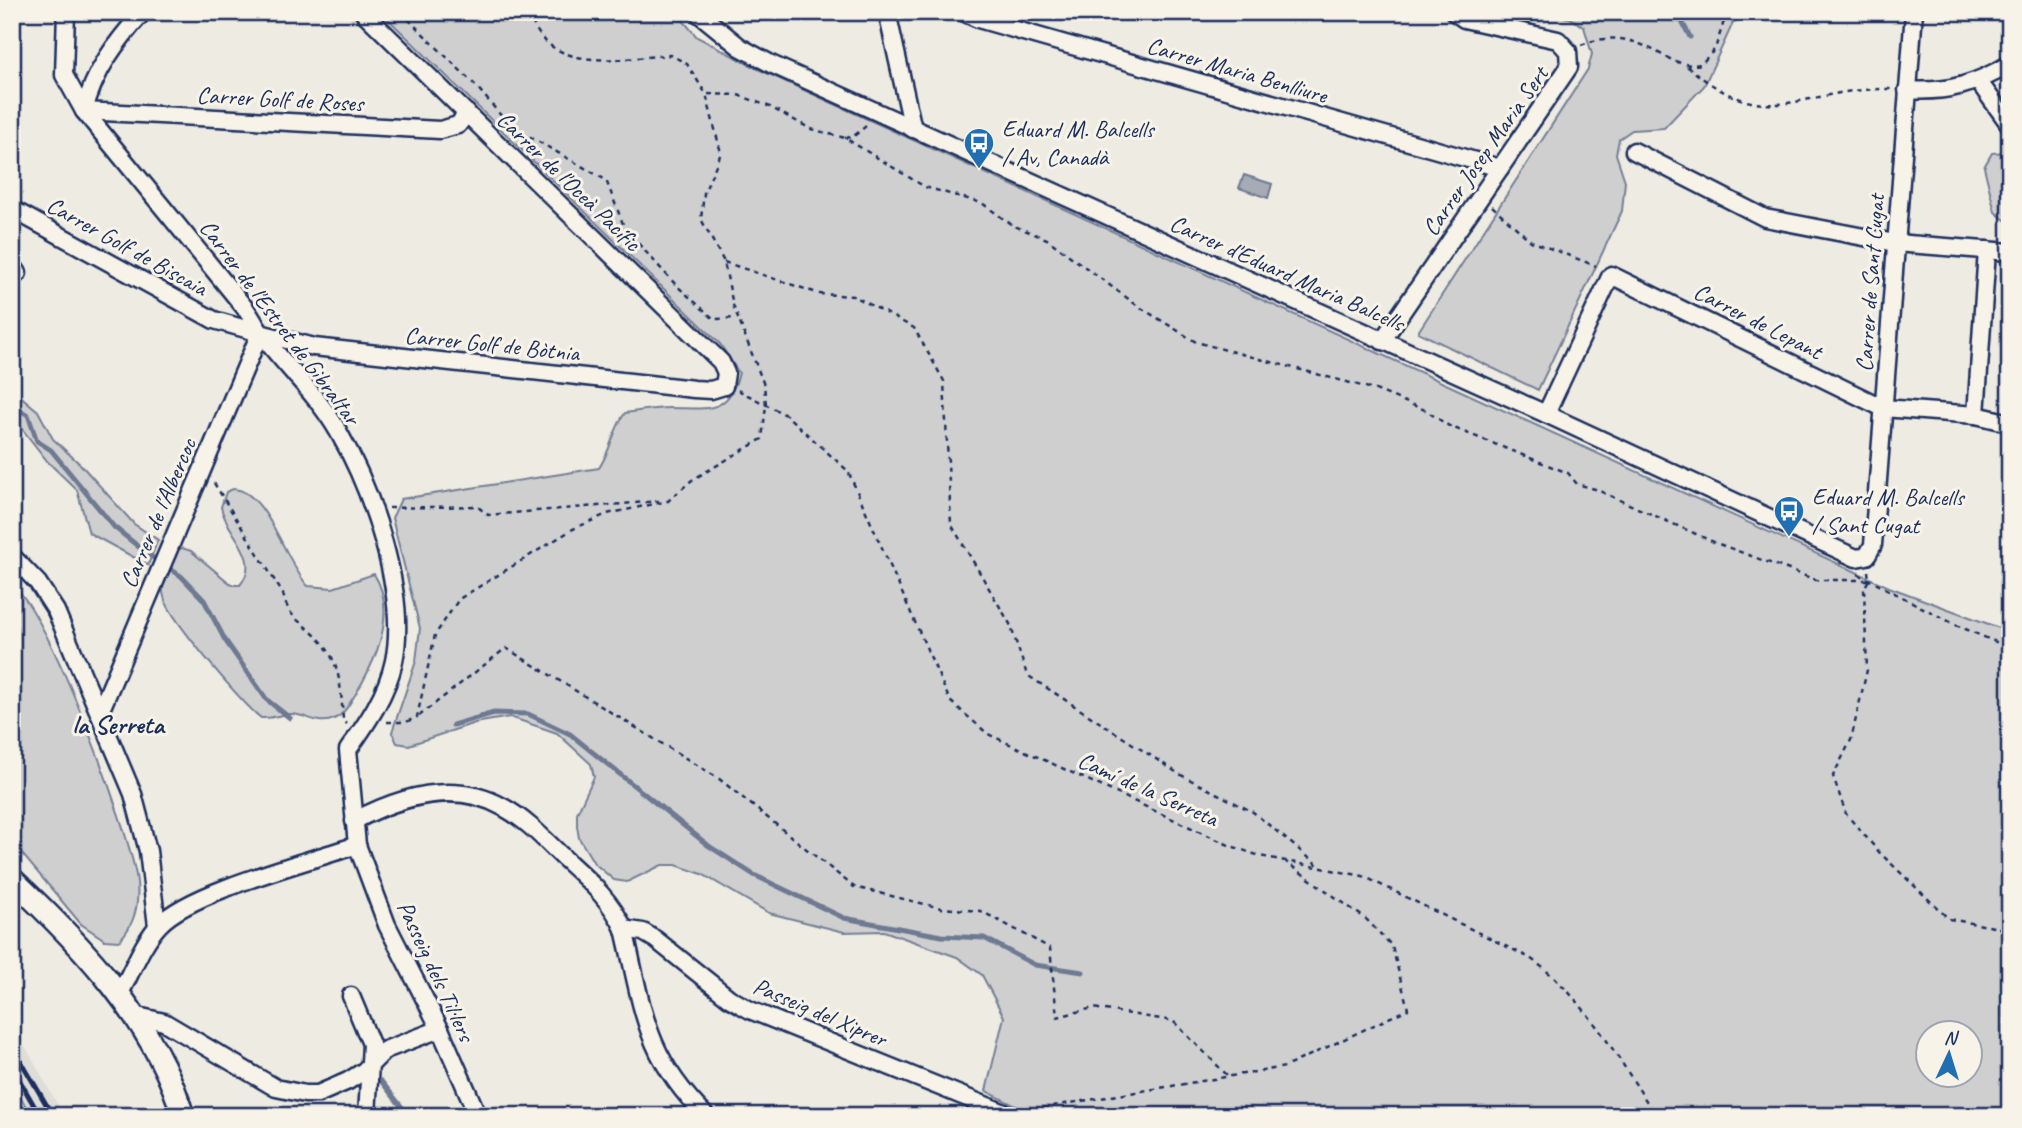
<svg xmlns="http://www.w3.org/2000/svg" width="2022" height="1128" viewBox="0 0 2022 1128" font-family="Caveat,sans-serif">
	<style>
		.built { fill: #deddd8 }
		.green { fill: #cfcfcf; stroke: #757f96; stroke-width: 2; fill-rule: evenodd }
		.water { fill: #a6abb5; stroke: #6e7992; stroke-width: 2 }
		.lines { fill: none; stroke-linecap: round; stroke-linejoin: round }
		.stream { stroke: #6e7992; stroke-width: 5 }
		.street-casing { stroke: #1b2f5e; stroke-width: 21 }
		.secondary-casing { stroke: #1b2f5e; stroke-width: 26 }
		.path { stroke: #1b2f5e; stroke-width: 2.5; stroke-dasharray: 5 5; stroke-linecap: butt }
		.street { stroke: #f7f3e8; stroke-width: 16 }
		.secondary { stroke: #f7f3e8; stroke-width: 21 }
		.rail { stroke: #1b2f5e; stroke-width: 5 }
		.labels { text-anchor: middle; stroke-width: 6; stroke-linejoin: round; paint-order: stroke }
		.street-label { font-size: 24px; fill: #1b2f5e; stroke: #f7f3e8 }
		.poi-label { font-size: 24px; fill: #1b2f5e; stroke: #f7f3e8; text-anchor: start }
		.neighbourhood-label { font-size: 26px; font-weight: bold; fill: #1b2f5e; stroke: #f7f3e8 }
	</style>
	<rect width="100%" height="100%" fill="#eeebe2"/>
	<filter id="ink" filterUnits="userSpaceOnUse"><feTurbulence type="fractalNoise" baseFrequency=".0143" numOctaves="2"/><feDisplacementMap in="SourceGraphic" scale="14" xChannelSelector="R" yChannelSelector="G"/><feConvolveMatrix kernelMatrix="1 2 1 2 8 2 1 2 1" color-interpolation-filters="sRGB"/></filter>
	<g filter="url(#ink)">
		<polygon class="built" points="12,1027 25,1046 64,1116 31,1116 12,1081"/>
		<g class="green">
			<path d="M381,12H676L697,37L758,69L1889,587L2010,632V1116H1024L1016,1106L986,1091L1004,1017L982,975L957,957L884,931L844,932L769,913L702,874L676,865H662L627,882L614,880L594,863L579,838L577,826V813L594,777L591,764L557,733L510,717L475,723L409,745L397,743L392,732L416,661L420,628L392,518L401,499L599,468C611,450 613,430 625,413C639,411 655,408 670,408C706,408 728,416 739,373L720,344ZM1927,1034H1969V1076H1927Z"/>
			<polygon points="1525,12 1738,12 1704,86 1664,128 1632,130 1619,139 1616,154 1625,181 1622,211 1538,390 1418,332 1588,69 1592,54 1584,27 1570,18"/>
			<polygon points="2008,152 2010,154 2010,224 1995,212 1984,167 1992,153"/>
			<polygon points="12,389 38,411 53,439 81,465 134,524 158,540 148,565 89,533 77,490 48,462 12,416"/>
			<path d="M233,489C267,490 285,562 308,586L333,588L374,574C398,612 376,661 355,695C349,704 344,715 334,719C318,726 308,715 292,714C282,713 275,719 261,718C243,704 169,618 164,597C160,585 167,562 174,551L182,548L191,551L232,585H240C263,557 226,534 221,507L226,492Z"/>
			<path d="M12,585C46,605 132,836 137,882C139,905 135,924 119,941L105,940L81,924L12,842Z"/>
			<polygon points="12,1081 31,1116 12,1116"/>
		</g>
		<polygon class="water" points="1244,175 1272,184 1268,198 1239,188"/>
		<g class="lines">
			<g class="stream">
				<polyline points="1677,12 1690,37"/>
				<polyline points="12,405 28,415 37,441 51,450 114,527 149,555 181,576 204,600 225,640 267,700 290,718"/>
				<polyline points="453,725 494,713 528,714 570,734 709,846 754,875 844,918 942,936 984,938 1035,965 1083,972"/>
				<polyline points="381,1081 409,1116"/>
			</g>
			<g class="street-casing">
				<g id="street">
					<path d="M66,12L64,75L84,111L245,308C251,316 256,326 262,335C286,367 318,396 338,431C372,490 408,594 394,661C387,694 367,723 348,750L357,845L387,925L440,1029L478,1116"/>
					<polyline points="697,12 740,47 771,64 1546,414 1856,558 1867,556 1873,545 1914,12"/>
					<polyline points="887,12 913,129"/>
					<polyline points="963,12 978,19 1500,168"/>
					<polyline points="1979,82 2010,125"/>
					<path d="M1907,90C1948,93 1976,84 2010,64"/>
					<polyline points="84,111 440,130 458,125 467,113"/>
					<path d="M84,111C94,71 116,42 143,12"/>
					<polyline points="1634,151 1765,218 1895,243 2010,252"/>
					<polyline points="12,209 214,320 260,333 314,347 694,389 711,390 724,386 726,373 721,362 363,12"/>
					<polyline points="12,264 18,273 12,277"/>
					<polyline points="1382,341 1569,67 1568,51 1558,40 1464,19 1454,12"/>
					<polyline points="1546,414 1611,275 1883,408 1976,415 2010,423"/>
					<polyline points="1976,415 1987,250"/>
					<polyline points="12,556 38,583 56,611 133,794 148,851 157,926"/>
					<polyline points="100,712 260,333"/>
					<path d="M354,821C399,797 455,780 503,807C527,820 546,841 566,860C589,881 611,900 624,929L643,932L655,939L729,998L750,1010L1007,1114"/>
					<path d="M624,929C643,1008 644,1055 706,1116"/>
					<path d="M119,995C131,974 142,943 159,925C189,892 310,861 357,845"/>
					<polyline points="351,996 371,1044 367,1116"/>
					<polyline points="133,1015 164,1022 276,1088 305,1094 318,1094 348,1081 364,1071 385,1050 440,1029"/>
				</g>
			</g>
			<g class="secondary-casing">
				<path id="secondary" d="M12,879C81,944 156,1022 183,1116"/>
			</g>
			<g class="path">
				<polyline points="401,12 476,86 509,125 606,180 625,229 676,285 714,319 738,318"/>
				<path d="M529,12C546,76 622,58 671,55L687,64L706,94"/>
				<path d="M1581,45C1643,21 1663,72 1701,64L1715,49L1727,12"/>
				<path d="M1687,66C1771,137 1797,87 1891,89"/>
				<polyline points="845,138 854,136 866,126"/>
				<polyline points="1492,206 1531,241 1596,266"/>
				<polyline points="724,262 820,294 854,296 914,328 944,381 951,524 1010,624 1027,675 1179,774 1253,812 1319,866"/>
				<path d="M738,390L786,415L848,471L950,701L988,734L1231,846L1260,856L1363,876L1530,958C1584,996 1620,1061 1656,1116"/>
				<path d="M214,483L283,594C289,620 302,621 319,639C341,662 341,690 343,720L347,724"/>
				<polyline points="389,508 477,506 488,515 659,501"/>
				<polyline points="1868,571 1869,580 1864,588 1867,670 1851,740 1833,776 1846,814 1879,852 1949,919 2010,930"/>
				<polyline points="1858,574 1956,625 2010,648"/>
				<polyline points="419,716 506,648 718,778 854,887 941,908 981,911 1050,948 1057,1017 1093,1008 1173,1021 1227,1075"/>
				<polyline points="387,722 406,722 417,717 435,635 459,599 573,529 607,514 668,501 692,480 762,439 766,405 764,385 733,305 724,262 701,219 704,193 721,153 706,94 738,95 768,106 811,129 845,138 925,187 982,203 1012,225 1047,239 1138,306 1196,342 1373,389 1425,410 1449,426 1568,473 1577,484 1595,489 1716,543 1816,580 1869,580"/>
				<polyline points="1023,1111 1285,1067 1408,1009 1392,946 1366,919 1286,862"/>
			</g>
			<use href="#street" class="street"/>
			<use href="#secondary" class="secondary"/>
			<g class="rail">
				<polyline points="12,1046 53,1116"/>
				<polyline points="12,1067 40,1116"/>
			</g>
		</g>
	</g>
	<defs>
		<g id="bus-pin" transform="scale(1.575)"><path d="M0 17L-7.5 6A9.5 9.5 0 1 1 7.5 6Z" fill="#1f6fb2" stroke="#f7f3e8"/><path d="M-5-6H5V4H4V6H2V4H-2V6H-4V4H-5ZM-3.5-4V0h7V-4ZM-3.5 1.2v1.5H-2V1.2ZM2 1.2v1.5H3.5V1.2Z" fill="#fff"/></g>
	</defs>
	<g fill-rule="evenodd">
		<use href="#bus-pin" x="979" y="143"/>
		<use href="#bus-pin" x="1789" y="511"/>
	</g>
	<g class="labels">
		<g class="street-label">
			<text transform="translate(1237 70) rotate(16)" y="8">Carrer Maria Benlliure</text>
			<text transform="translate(280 99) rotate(3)" y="8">Carrer Golf de Roses</text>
			<text transform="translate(1485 151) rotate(-55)" y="8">Carrer Josep Maria Sert</text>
			<text transform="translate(569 181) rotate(44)" y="8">Carrer de l'Oceà Pacífic</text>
			<text transform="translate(127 246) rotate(29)" y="8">Carrer Golf de Biscaia</text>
			<text transform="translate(1287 273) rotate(24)" y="8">Carrer d'Eduard Maria Balcells</text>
			<text transform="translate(1870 283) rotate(-86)" y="8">Carrer de Sant Cugat</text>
			<text transform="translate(1758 321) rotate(27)" y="8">Carrer de Lepant</text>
			<text transform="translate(280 322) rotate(53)" y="8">Carrer de l'Estret de Gibraltar</text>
			<text transform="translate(492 344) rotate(6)" y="8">Carrer Golf de Bòtnia</text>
			<text transform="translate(158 513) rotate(-67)" y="8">Carrer de l'Albercoc</text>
			<text transform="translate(1148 789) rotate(24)" y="8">Camí de la Serreta</text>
			<text transform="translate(436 971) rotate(65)" y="8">Passeig dels Til·lers</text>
			<text transform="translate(820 1012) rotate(23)" y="8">Passeig del Xiprer</text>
		</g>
		<g class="poi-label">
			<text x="1002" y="137">Eduard M. Balcells<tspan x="1002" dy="28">/ Av, Canadà</tspan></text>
			<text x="1812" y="505">Eduard M. Balcells<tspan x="1812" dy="28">/ Sant Cugat</tspan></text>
		</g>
		<g class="neighbourhood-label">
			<text x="118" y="733">la Serreta</text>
		</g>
	</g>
	<rect width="2022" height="1128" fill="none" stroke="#f7f3e8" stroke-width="42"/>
	<rect x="21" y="21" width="1980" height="1086" fill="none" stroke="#1b2f5e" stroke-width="2.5" filter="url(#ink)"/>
	<g transform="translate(1949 1054) rotate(4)"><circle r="33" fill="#f7f3e8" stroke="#9fa5b1" stroke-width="2"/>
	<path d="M0-5L12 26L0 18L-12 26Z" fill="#1f6fb2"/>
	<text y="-10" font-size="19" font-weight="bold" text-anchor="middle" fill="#1b2f5e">N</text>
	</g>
</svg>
